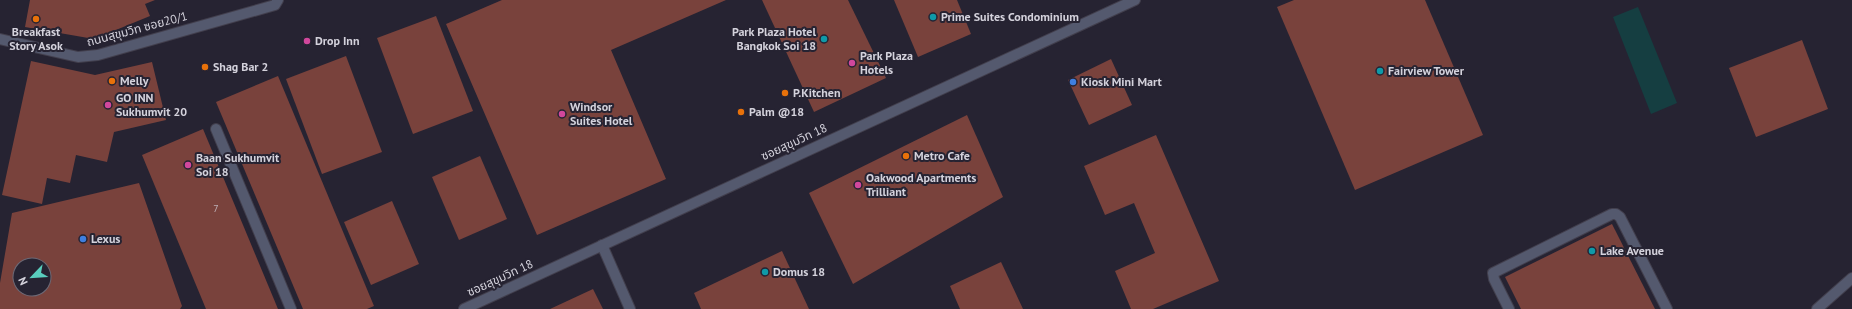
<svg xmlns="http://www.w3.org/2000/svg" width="1852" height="309" viewBox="0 0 1852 309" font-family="'PT Sans','Noto Sans Thai',sans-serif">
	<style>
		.water { fill: #153e41 }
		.building { fill: #79423c; fill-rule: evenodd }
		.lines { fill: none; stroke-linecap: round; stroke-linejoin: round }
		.minor-casing { stroke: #423f4d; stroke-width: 12 }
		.minor { stroke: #54596e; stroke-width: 10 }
		.culture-dot { fill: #0f9aa8; stroke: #262332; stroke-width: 1.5 }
		.food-dot { fill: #e8710a; stroke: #262332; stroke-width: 1.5 }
		.hotel-dot { fill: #d1479c; stroke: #262332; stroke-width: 1.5 }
		.shop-dot { fill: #3f7fe0; stroke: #262332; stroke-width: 1.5 }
		.labels { text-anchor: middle; stroke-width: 4; stroke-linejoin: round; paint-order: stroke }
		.number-label { font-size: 10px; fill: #bdaeb4 }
		.poi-label { font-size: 12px; font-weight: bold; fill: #d4d2dc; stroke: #262332; text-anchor: start }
		.street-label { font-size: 12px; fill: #d4d2dc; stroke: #262332 }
	</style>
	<rect width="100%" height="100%" fill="#262332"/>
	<polygon class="water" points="1638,7 1677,103 1651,114 1613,17"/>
	<g class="building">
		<polygon points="30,0 155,0 145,4 150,16 94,39 25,27"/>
		<polygon points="502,0 726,0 611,50 666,179 537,235 446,24"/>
		<polygon points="762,0 848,0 886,78 814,112"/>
		<polygon points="894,0 957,0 971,34 918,57"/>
		<polygon points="1294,0 1425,0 1483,135 1355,190 1277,7"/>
		<polygon points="436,16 473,111 413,134 377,38"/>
		<polygon points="1802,40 1828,109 1756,137 1729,68"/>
		<polygon points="346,56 382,152 322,174 286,79"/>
		<polygon points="1111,59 1132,105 1089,125 1068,80"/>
		<polygon points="31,61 95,75 152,62 166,120 114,132 107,162 76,155 70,183 47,178 42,204 2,195"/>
		<polygon points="278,76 374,306 367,309 303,309 216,102"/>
		<polygon points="967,115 1003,197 853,284 809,193"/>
		<polygon points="203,129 278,309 206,309 142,155"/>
		<polygon points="1156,135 1219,281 1153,309 1131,309 1115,271 1155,253 1134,203 1105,215 1084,166"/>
		<polygon points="480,156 507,219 459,240 432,177"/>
		<path d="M139,183L182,306L180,309H0V283L12,213ZM20,265H44V289H20Z"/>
		<polygon points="392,201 419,264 371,285 344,222"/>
		<polygon points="1612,224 1655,309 1521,309 1505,277"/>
		<polygon points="782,251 809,309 701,309 694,293"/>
		<polygon points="1001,262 1023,309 960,309 950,286"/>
		<polygon points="593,289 603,309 550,309"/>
	</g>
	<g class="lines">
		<g class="minor-casing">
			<g id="minor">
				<polyline points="0,39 78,57 98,55 275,5 278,0"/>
				<polyline points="216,129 291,309"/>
				<polyline points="602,245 630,309"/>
				<polyline points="464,309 1135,0"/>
				<polyline points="1509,309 1494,279 1493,273 1612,214 1616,214 1620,217 1667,309"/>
				<polyline points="1817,309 1852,278"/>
			</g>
		</g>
		<use href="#minor" class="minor"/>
	</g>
	<g class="culture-dot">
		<circle cx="933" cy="17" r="4"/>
		<circle cx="824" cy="39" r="4"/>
		<circle cx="1380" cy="71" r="4"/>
		<circle cx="1592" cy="251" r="4"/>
		<circle cx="765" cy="272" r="4"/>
	</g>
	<g class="food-dot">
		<circle cx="36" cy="19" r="4"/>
		<circle cx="205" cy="67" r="4"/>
		<circle cx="112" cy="81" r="4"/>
		<circle cx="785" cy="93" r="4"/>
		<circle cx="741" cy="112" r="4"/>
		<circle cx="906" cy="156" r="4"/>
	</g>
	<g class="hotel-dot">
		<circle cx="307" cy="41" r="4"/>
		<circle cx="852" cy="63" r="4"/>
		<circle cx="108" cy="105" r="4"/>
		<circle cx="562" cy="114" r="4"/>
		<circle cx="188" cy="165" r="4"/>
		<circle cx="858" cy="185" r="4"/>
	</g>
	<g class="shop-dot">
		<circle cx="1073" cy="82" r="4"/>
		<circle cx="83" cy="239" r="4"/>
	</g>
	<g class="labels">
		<g class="number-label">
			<text x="216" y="212">7</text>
		</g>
		<g class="poi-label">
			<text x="941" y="21">Prime Suites Condominium</text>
			<text x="36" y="36" text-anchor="middle">Breakfast<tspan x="36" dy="14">Story Asok</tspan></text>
			<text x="816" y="36" text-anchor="end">Park Plaza Hotel<tspan x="816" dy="14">Bangkok Soi 18</tspan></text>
			<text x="315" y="45">Drop Inn</text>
			<text x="860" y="60">Park Plaza<tspan x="860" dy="14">Hotels</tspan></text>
			<text x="213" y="71">Shag Bar 2</text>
			<text x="1388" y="75">Fairview Tower</text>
			<text x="120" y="85">Melly</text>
			<text x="1081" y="86">Kiosk Mini Mart</text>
			<text x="793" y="97">P.Kitchen</text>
			<text x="116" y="102">GO INN<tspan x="116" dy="14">Sukhumvit 20</tspan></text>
			<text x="570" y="111">Windsor<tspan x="570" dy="14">Suites Hotel</tspan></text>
			<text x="749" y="116">Palm @18</text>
			<text x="914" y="160">Metro Cafe</text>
			<text x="196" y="162">Baan Sukhumvit<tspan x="196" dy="14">Soi 18</tspan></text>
			<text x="866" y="182">Oakwood Apartments<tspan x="866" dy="14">Trilliant</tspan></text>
			<text x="91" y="243">Lexus</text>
			<text x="1600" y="255">Lake Avenue</text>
			<text x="773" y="276">Domus 18</text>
		</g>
		<g class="street-label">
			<text transform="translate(137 29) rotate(-15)" y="4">ถนนสุขุมวิท ซอย20/1</text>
			<text transform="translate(794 142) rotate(-25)" y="4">ซอยสุขุมวิท 18</text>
			<text transform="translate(500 278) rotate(-25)" y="4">ซอยสุขุมวิท 18</text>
		</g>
	</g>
	<g transform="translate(32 277) rotate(245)"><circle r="19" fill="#262332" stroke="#6c6976"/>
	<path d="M0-3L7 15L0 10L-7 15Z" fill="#59cebe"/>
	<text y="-6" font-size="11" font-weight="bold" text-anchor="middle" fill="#d4d2dc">N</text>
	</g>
</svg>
